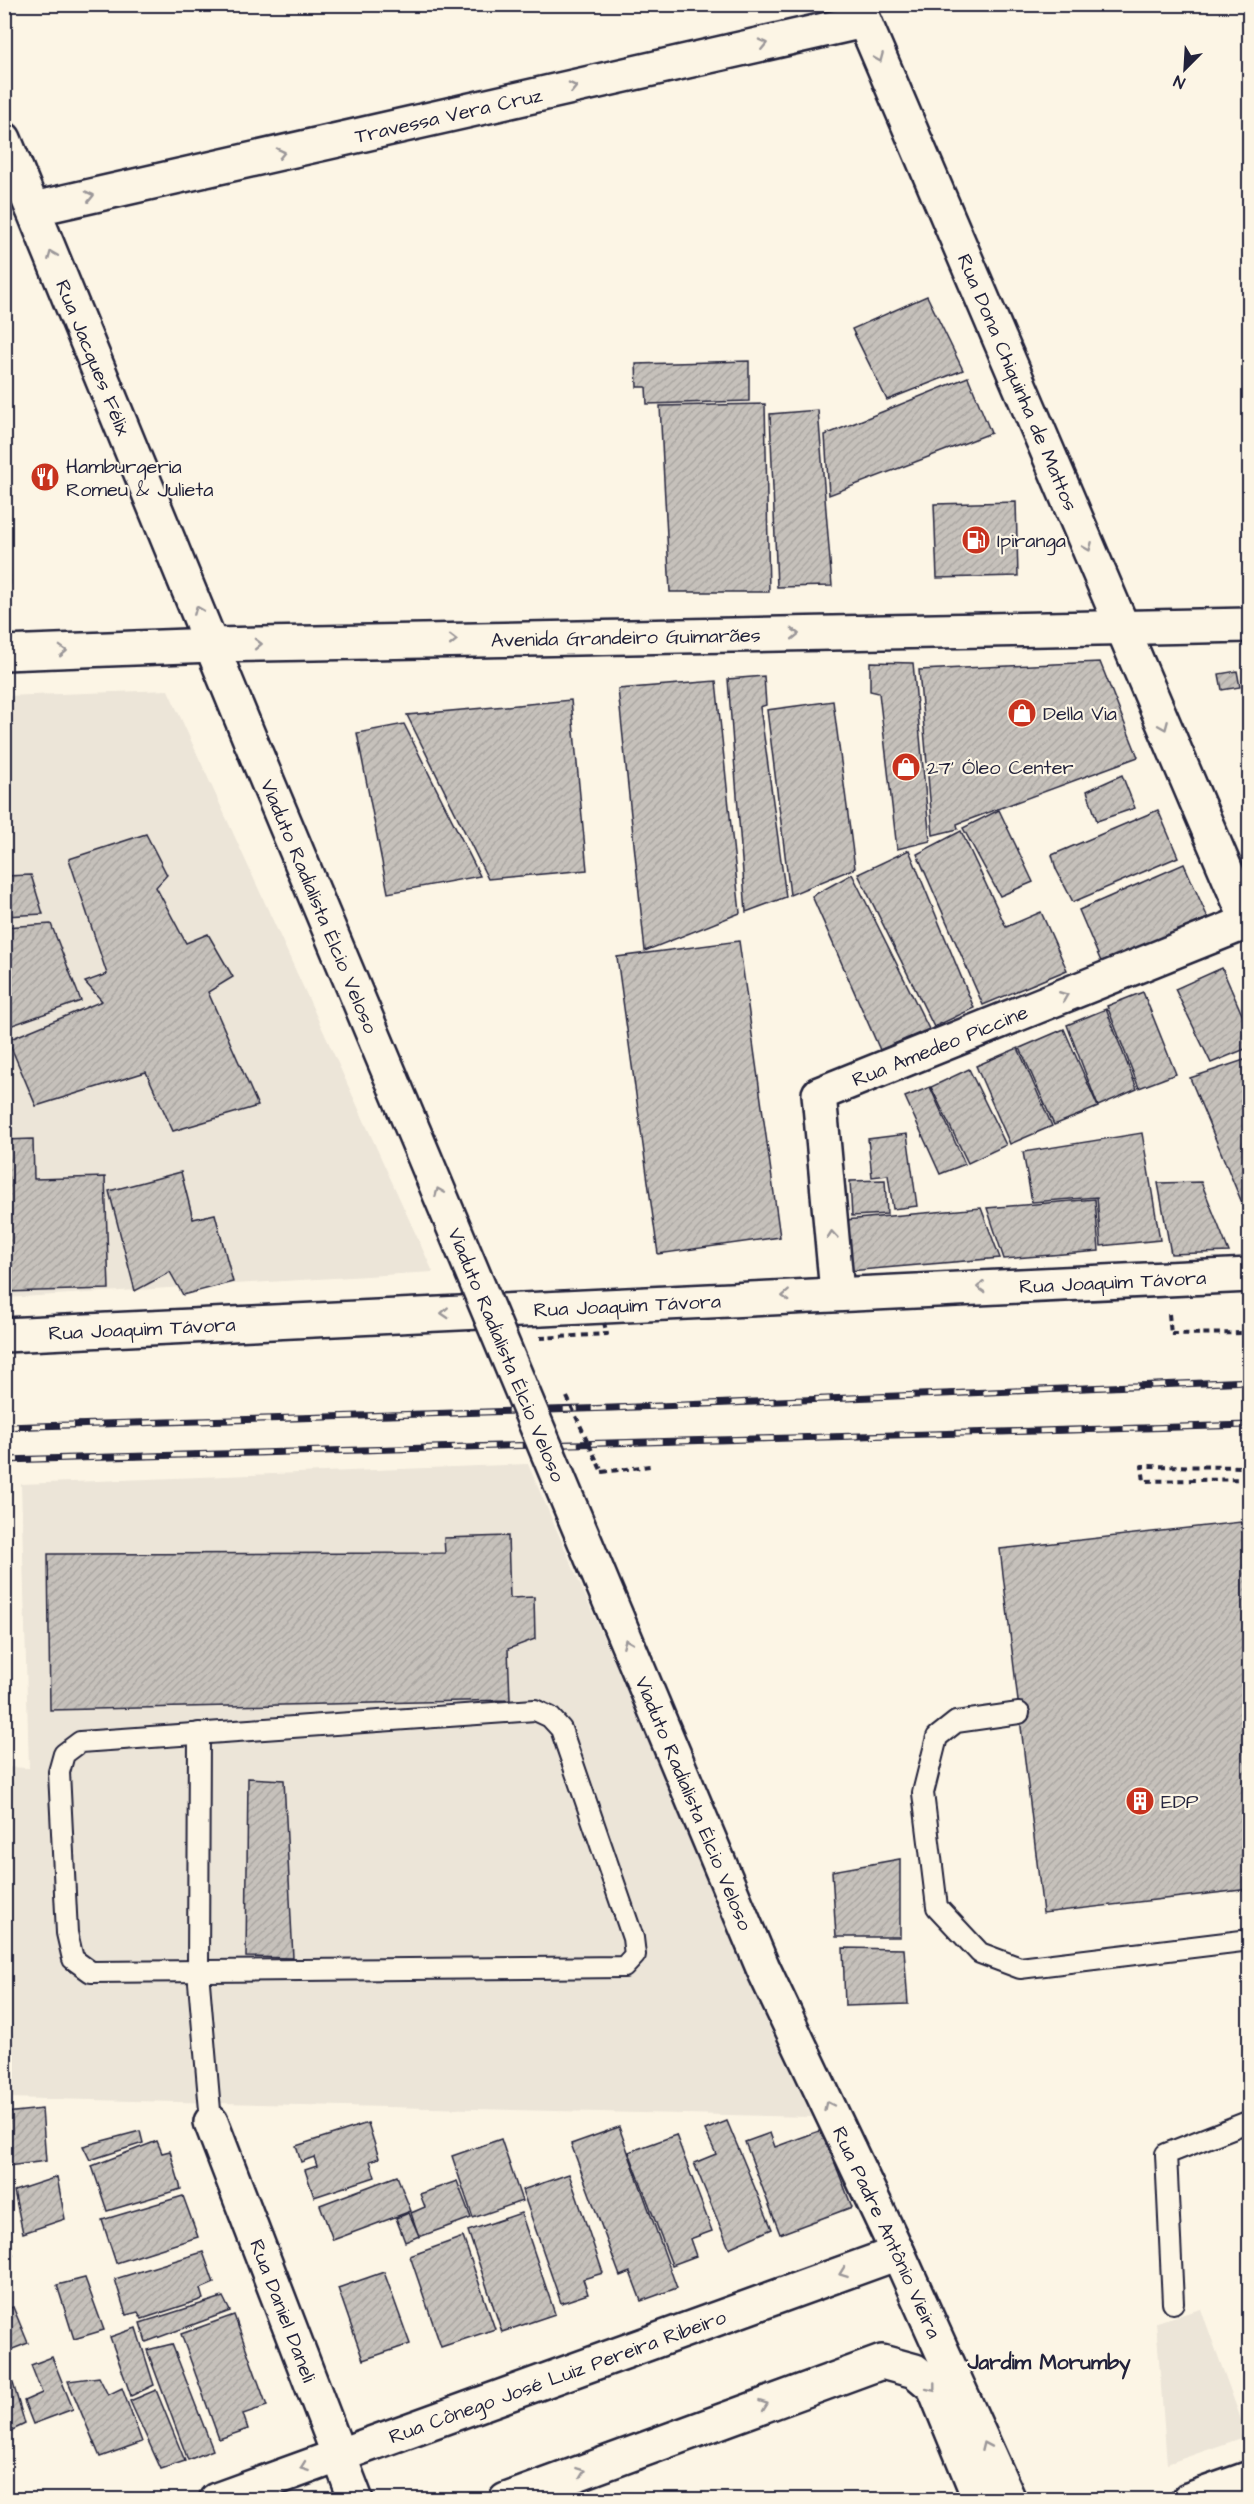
<svg xmlns="http://www.w3.org/2000/svg" width="1254" height="2504" viewBox="0 0 1254 2504" font-family="'Architects Daughter',sans-serif">
	<style>
		.built { fill: #ece5d8 }
		.building { fill: url(#building-hatch); stroke: #22223b; stroke-width: 1.5 }
		.lines { fill: none; stroke-linecap: round; stroke-linejoin: round }
		.service-casing { stroke: #22223b; stroke-width: 24 }
		.minor-casing { stroke: #22223b; stroke-width: 38 }
		.tertiary-casing { stroke: #22223b; stroke-width: 38 }
		.secondary-casing { stroke: #22223b; stroke-width: 38 }
		.primary-casing { stroke: #22223b; stroke-width: 38 }
		.path { stroke: #22223b; stroke-width: 4; stroke-dasharray: 6 4.5; stroke-linecap: butt }
		.service { stroke: #fcf5e5; stroke-width: 20 }
		.minor { stroke: #fcf5e5; stroke-width: 33 }
		.tertiary { stroke: #fcf5e5; stroke-width: 33 }
		.secondary { stroke: #fcf5e5; stroke-width: 33 }
		.primary { stroke: #fcf5e5; stroke-width: 33 }
		.rail-casing { stroke: #22223b; stroke-width: 7 }
		.rail { stroke: #fcf5e5; stroke-width: 4.5; stroke-dasharray: 14; stroke-linecap: butt }
		.secondary-bridge-casing { stroke: #22223b; stroke-width: 38; stroke-linecap: butt }
		.path-bridge { stroke: #22223b; stroke-width: 4; stroke-dasharray: 6 4.5; stroke-linecap: butt }
		.secondary-bridge { stroke: #fcf5e5; stroke-width: 33 }
		.oneway { stroke: #9a9698 }
		.labels { text-anchor: middle; stroke-width: 4.5; stroke-linejoin: round; paint-order: stroke }
		.street-label { font-size: 20px; fill: #22223b; stroke: #fcf5e5 }
		.poi-label { font-size: 20px; fill: #22223b; stroke: #fcf5e5; text-anchor: start }
		.neighbourhood-label { font-size: 21px; font-weight: bold; fill: #22223b; stroke: #fcf5e5 }
	</style>
	<defs>
		<pattern id="building-hatch" width="6" height="6" patternUnits="userSpaceOnUse" patternTransform="scale(1.5)"><rect width="6" height="6" fill="#c6c1bb"/><path d="M-1 1l2-2M0 6l6-6M5 7l2-2" fill="none" stroke="#aaa6a2"/></pattern>
	</defs>
	<rect width="100%" height="100%" fill="#fcf5e5"/>
	<filter id="ink" filterUnits="userSpaceOnUse"><feTurbulence type="fractalNoise" baseFrequency=".0167" numOctaves="2"/><feDisplacementMap in="SourceGraphic" scale="12" xChannelSelector="R" yChannelSelector="G"/><feConvolveMatrix kernelMatrix="1 2 1 2 8 2 1 2 1" color-interpolation-filters="sRGB"/></filter>
	<g filter="url(#ink)">
		<g class="built">
			<polygon points="168,690 433,1272 5,1298 5,696"/>
			<polygon points="528,1464 812,2117 5,2098 4,1767 29,1768 21,1484"/>
			<polygon points="1201,2309 1247,2436 1167,2464 1156,2322"/>
		</g>
		<g class="building">
			<polygon points="927,296 963,370 887,400 852,329"/>
			<polygon points="749,361 749,401 647,404 646,387 637,387 636,364"/>
			<polygon points="968,377 991,433 829,495 825,435"/>
			<polygon points="765,404 769,592 670,592 660,406"/>
			<polygon points="818,410 832,586 777,587 770,414"/>
			<polygon points="4,493 7,493 10,584 4,583"/>
			<polygon points="1016,502 1018,576 937,578 934,504"/>
			<polygon points="870,662 913,663 930,841 897,849 879,693 870,691"/>
			<polygon points="1100,662 1138,757 957,824 958,829 933,835 919,670"/>
			<polygon points="1237,671 1240,687 1222,690 1219,674"/>
			<polygon points="764,676 766,705 760,707 786,897 746,912 728,679"/>
			<polygon points="716,681 740,913 645,951 618,689"/>
			<polygon points="571,700 587,870 488,879 407,715"/>
			<polygon points="833,701 855,868 790,895 767,710"/>
			<polygon points="404,724 480,876 388,893 357,733"/>
			<polygon points="1122,775 1135,808 1097,821 1087,791"/>
			<polygon points="999,810 1033,882 1000,896 963,828"/>
			<polygon points="1158,810 1178,857 1073,902 1056,869 1052,855"/>
			<polygon points="961,831 1006,927 1041,912 1067,970 983,1005 917,854"/>
			<polygon points="146,834 167,875 156,887 186,943 208,934 233,977 208,992 258,1106 173,1131 146,1072 36,1106 8,1040 102,1001 85,982 107,974 69,859"/>
			<polygon points="909,850 974,1008 934,1027 858,874"/>
			<polygon points="1184,864 1208,918 1102,964 1079,910"/>
			<polygon points="852,874 929,1029 880,1050 812,896"/>
			<polygon points="31,875 43,914 4,916 4,876"/>
			<polygon points="51,924 81,1001 4,1028 4,927"/>
			<polygon points="739,941 780,1237 658,1254 617,957"/>
			<polygon points="1222,968 1250,1033 1250,1047 1211,1063 1175,989"/>
			<polygon points="1143,992 1176,1074 1139,1088 1107,1006"/>
			<polygon points="1106,1009 1137,1089 1098,1106 1067,1025"/>
			<polygon points="1064,1029 1098,1107 1054,1125 1020,1048"/>
			<polygon points="1018,1048 1052,1126 1010,1144 976,1066"/>
			<polygon points="1250,1058 1250,1222 1190,1078"/>
			<polygon points="969,1069 1006,1145 968,1163 931,1087"/>
			<polygon points="930,1087 965,1164 940,1174 905,1097"/>
			<polygon points="1142,1133 1160,1240 1101,1246 1097,1197 1032,1202 1023,1152"/>
			<polygon points="907,1134 917,1206 893,1209 888,1175 872,1177 868,1139"/>
			<polygon points="33,1139 34,1179 105,1177 109,1289 4,1292 4,1140"/>
			<polygon points="181,1172 193,1219 215,1214 233,1282 183,1295 170,1272 135,1291 109,1191"/>
			<polygon points="885,1180 887,1214 852,1216 850,1181"/>
			<polygon points="1201,1182 1229,1252 1171,1254 1158,1183"/>
			<polygon points="1095,1199 1099,1251 1004,1259 987,1208"/>
			<polygon points="981,1208 1000,1258 849,1271 845,1220"/>
			<polygon points="1250,1521 1250,1889 1043,1913 1000,1549"/>
			<polygon points="508,1536 510,1598 534,1597 535,1639 508,1649 510,1700 50,1710 48,1554 445,1553 444,1538"/>
			<polygon points="248,1778 284,1780 293,1958 246,1957"/>
			<polygon points="900,1859 900,1937 836,1937 832,1871"/>
			<polygon points="843,1948 904,1949 908,2004 845,2006"/>
			<polygon points="42,2109 46,2161 8,2166 5,2113"/>
			<polygon points="727,2121 772,2229 729,2248 694,2163 716,2154 705,2130"/>
			<polygon points="368,2123 379,2158 370,2161 375,2177 314,2197 305,2170 317,2166 314,2157 301,2162 296,2146"/>
			<polygon points="619,2127 677,2288 641,2301 630,2272 620,2276 571,2144"/>
			<polygon points="822,2130 852,2207 780,2234 745,2142 770,2133 775,2147"/>
			<polygon points="140,2131 143,2143 90,2160 83,2146"/>
			<polygon points="676,2135 712,2231 690,2239 696,2256 672,2265 629,2152"/>
			<polygon points="501,2139 522,2201 473,2218 452,2156"/>
			<polygon points="157,2141 162,2153 170,2151 181,2189 107,2211 92,2166"/>
			<polygon points="569,2174 603,2273 583,2279 588,2294 561,2303 522,2190"/>
			<polygon points="397,2176 411,2211 333,2240 320,2205"/>
			<polygon points="57,2177 65,2219 23,2233 14,2191"/>
			<polygon points="457,2181 471,2218 419,2237 411,2213 425,2207 420,2194"/>
			<polygon points="183,2196 198,2237 116,2263 102,2220"/>
			<polygon points="409,2213 419,2236 405,2242 396,2218"/>
			<polygon points="521,2213 555,2314 502,2332 468,2231"/>
			<polygon points="4,2230 13,2255 4,2259"/>
			<polygon points="463,2237 495,2329 441,2347 410,2256"/>
			<polygon points="203,2252 214,2283 200,2289 203,2299 142,2319 138,2312 126,2315 115,2279"/>
			<polygon points="384,2272 410,2344 363,2360 338,2288"/>
			<polygon points="85,2278 104,2330 74,2339 57,2285"/>
			<polygon points="223,2297 230,2311 146,2342 140,2323"/>
			<polygon points="13,2307 28,2343 5,2352 4,2310"/>
			<polygon points="234,2315 267,2406 243,2414 248,2429 219,2439 181,2334"/>
			<polygon points="136,2328 154,2385 131,2396 110,2337"/>
			<polygon points="172,2344 213,2450 188,2460 147,2350"/>
			<polygon points="52,2357 73,2409 33,2424 24,2401 42,2393 31,2365"/>
			<polygon points="99,2377 108,2395 122,2388 142,2442 100,2457 68,2381"/>
			<polygon points="13,2383 25,2424 4,2434 4,2387"/>
			<polygon points="156,2390 185,2461 161,2469 130,2401"/>
		</g>
		<g class="lines">
			<g class="service-casing">
				<g id="service">
					<polygon points="535,1710 550,1717 561,1729 633,1938 635,1955 624,1967 91,1972 73,1959 67,1933 59,1772 64,1754 80,1742"/>
					<polyline points="1019,1713 956,1722 937,1737 923,1793 937,1907 980,1953 1020,1968 1250,1940"/>
					<polyline points="199,1733 198,1971 211,2122"/>
					<polyline points="1173,2303 1166,2154 1250,2121"/>
				</g>
			</g>
			<g class="minor-casing">
				<g id="minor">
					<path id="s1" d="M857,4L1250,927"/>
					<path id="s2" d="M33,209L864,21"/>
					<path id="s3" d="M837,1293L819,1094L1247,922"/>
					<path id="s4" d="M211,2122L356,2500"/>
					<polyline points="1188,2500 1250,2478"/>
				</g>
			</g>
			<g class="tertiary-casing">
				<g id="tertiary">
					<path id="s5" d="M216,2500L898,2253"/>
					<polyline points="506,2500 882,2362 915,2371 934,2387 980,2500"/>
				</g>
			</g>
			<g class="secondary-casing">
				<g id="secondary">
					<path id="s6" d="M4,139L251,742"/>
					<path id="s7" d="M763,1968L898,2253L1009,2500"/>
				</g>
			</g>
			<g class="primary-casing">
				<g id="primary">
					<path id="s8" d="M4,653L213,645L1250,625"/>
					<path id="s9" d="M4,1335L1250,1275"/>
				</g>
			</g>
			<g class="path">
				<polyline points="1169,1314 1171,1334 1250,1333"/>
				<polyline points="1250,1467 1142,1466 1144,1481 1250,1479"/>
				<polyline points="602,1472 650,1466"/>
			</g>
			<use href="#service" class="service"/>
			<use href="#minor" class="minor"/>
			<use href="#tertiary" class="tertiary"/>
			<use href="#secondary" class="secondary"/>
			<use href="#primary" class="primary"/>
			<g class="rail-casing">
				<g id="rail">
					<polyline points="4,1427 612,1408 1250,1381"/>
					<polyline points="4,1460 1250,1425"/>
				</g>
			</g>
			<use href="#rail" class="rail"/>
			<g class="secondary-bridge-casing">
				<g id="secondary-bridge">
					<path id="s10" d="M251,742L763,1968"/>
				</g>
			</g>
			<g class="path-bridge">
				<polyline points="540,1338 607,1334 604,1323"/>
				<polyline points="567,1397 602,1472"/>
			</g>
			<use href="#secondary-bridge" class="secondary-bridge"/>
		</g>
		<defs><path id="oneway-chevron" d="M-2-3.5L2.5 0L-2 3.5" fill="none" stroke-width="1.6" stroke-linecap="round" stroke-linejoin="round" transform="scale(1.5)"/></defs>
		<g class="oneway">
			<use href="#oneway-chevron" transform="translate(763 44) rotate(-13)"/>
			<use href="#oneway-chevron" transform="translate(879 58) rotate(67)"/>
			<use href="#oneway-chevron" transform="translate(573 87) rotate(-13)"/>
			<use href="#oneway-chevron" transform="translate(281 153) rotate(-13)"/>
			<use href="#oneway-chevron" transform="translate(90 196) rotate(-13)"/>
			<use href="#oneway-chevron" transform="translate(52 255) rotate(-112)"/>
			<use href="#oneway-chevron" transform="translate(1088 547) rotate(67)"/>
			<use href="#oneway-chevron" transform="translate(198 610) rotate(-112)"/>
			<use href="#oneway-chevron" transform="translate(795 634) rotate(-1)"/>
			<use href="#oneway-chevron" transform="translate(453 640) rotate(-1)"/>
			<use href="#oneway-chevron" transform="translate(258 644) rotate(-1)"/>
			<use href="#oneway-chevron" transform="translate(63 651) rotate(-2)"/>
			<use href="#oneway-chevron" transform="translate(1164 726) rotate(67)"/>
			<use href="#oneway-chevron" transform="translate(1064 996) rotate(-22)"/>
			<use href="#oneway-chevron" transform="translate(439 1192) rotate(-113)"/>
			<use href="#oneway-chevron" transform="translate(832 1235) rotate(-95)"/>
			<use href="#oneway-chevron" transform="translate(981 1287) rotate(177)"/>
			<use href="#oneway-chevron" transform="translate(786 1296) rotate(177)"/>
			<use href="#oneway-chevron" transform="translate(445 1313) rotate(177)"/>
			<use href="#oneway-chevron" transform="translate(627 1643) rotate(-113)"/>
			<use href="#oneway-chevron" transform="translate(828 2105) rotate(-115)"/>
			<use href="#oneway-chevron" transform="translate(843 2273) rotate(160)"/>
			<use href="#oneway-chevron" transform="translate(932 2388) rotate(52)"/>
			<use href="#oneway-chevron" transform="translate(764 2405) rotate(-20)"/>
			<use href="#oneway-chevron" transform="translate(985 2446) rotate(-114)"/>
			<use href="#oneway-chevron" transform="translate(304 2467) rotate(160)"/>
			<use href="#oneway-chevron" transform="translate(581 2472) rotate(-20)"/>
		</g>
	</g>
	<defs>
		<g id="restaurant-disc" transform="scale(1.5)"><circle r="9.5" fill="#c8321e" stroke="#fcf5e5"/><path d="M-5-6h1v4h1v-4h1v4h1v-4h1v5L-1.5 .5V6h-2V.5L-5-1ZM5-6V6H3V1.5H1.5Q1.5-4 5-6Z" fill="#fff"/></g>
		<g id="fuel-disc" transform="scale(1.5)"><circle r="9.5" fill="#c8321e" stroke="#fcf5e5"/><path d="M-5.5-6h7V0h2V4h1.3V-2.5L3-4.5l.8-.8L6-3V5H2.5V1h-1V6h-7ZM-4.2-4.7v3.2H.2V-4.7Z" fill="#fff"/></g>
		<g id="shop-disc" transform="scale(1.5)"><circle r="9.5" fill="#c8321e" stroke="#fcf5e5"/><path d="M-5-2.5h2.3a2.7 3.5 0 0 1 5.4 0H5L5.5 6h-11ZM-1.5-2.5h3a1.5 2.3 0 0 0-3 0Z" fill="#fff"/></g>
		<g id="building-disc" transform="scale(1.5)"><circle r="9.5" fill="#c8321e" stroke="#fcf5e5"/><path d="M-4-6H4V6H1V3H-1V6H-4ZM-2.5-4.3h1.7v1.8h-1.7ZM.8-4.3h1.7v1.8H.8ZM-2.5-1h1.7V.8h-1.7ZM.8-1h1.7V.8H.8Z" fill="#fff"/></g>
	</defs>
	<g fill-rule="evenodd">
		<use href="#restaurant-disc" x="45" y="477"/>
		<use href="#fuel-disc" x="976" y="540"/>
		<use href="#shop-disc" x="1022" y="713"/>
		<use href="#shop-disc" x="906" y="767"/>
		<use href="#building-disc" x="1140" y="1801"/>
	</g>
	<g class="labels">
		<g class="street-label">
			<text dy="7" stroke="none"><textPath href="#s2" startOffset="426">Travessa Vera Cruz</textPath></text>
			<text dy="7" stroke="none"><textPath href="#s6" startOffset="236">Rua Jacques Félix</textPath></text>
			<text dy="7" stroke="none"><textPath href="#s1" startOffset="411">Rua Dona Chiquinha de Mattos</textPath></text>
			<text dy="7" stroke="none"><textPath href="#s8" startOffset="622">Avenida Grandeiro Guimarães</textPath></text>
			<text dy="7" stroke="none"><textPath href="#s10" startOffset="178">Viaduto Radialista Élcio Veloso</textPath></text>
			<text dy="7" stroke="none"><textPath href="#s3" startOffset="330">Rua Amedeo Piccine</textPath></text>
			<text dy="7" stroke="none"><textPath href="#s9" startOffset="1110">Rua Joaquim Távora</textPath></text>
			<text dy="7" stroke="none"><textPath href="#s9" startOffset="624">Rua Joaquim Távora</textPath></text>
			<text dy="7" stroke="none"><textPath href="#s9" startOffset="138">Rua Joaquim Távora</textPath></text>
			<text dy="7" stroke="none"><textPath href="#s10" startOffset="664">Viaduto Radialista Élcio Veloso</textPath></text>
			<text dy="7" stroke="none"><textPath href="#s10" startOffset="1150">Viaduto Radialista Élcio Veloso</textPath></text>
			<text dy="7" stroke="none"><textPath href="#s7" startOffset="292">Rua Padre Antônio Vieira</textPath></text>
			<text dy="7" stroke="none"><textPath href="#s4" startOffset="202">Rua Daniel Daneli</textPath></text>
			<text dy="7" stroke="none"><textPath href="#s5" startOffset="363">Rua Cônego José Luiz Pereira Ribeiro</textPath></text>
		</g>
		<g class="poi-label">
			<text x="66" y="473">Hamburgeria<tspan x="66" dy="23">Romeu &amp; Julieta</tspan></text>
			<text x="997" y="547">Ipiranga</text>
			<text x="1043" y="720">Della Via</text>
			<text x="927" y="774">27' Óleo Center</text>
			<text x="1161" y="1808">EDP</text>
		</g>
		<g class="neighbourhood-label">
			<text x="1049" y="2369">Jardim Morumby</text>
		</g>
	</g>
	<rect width="1254" height="2504" fill="none" stroke="#fcf5e5" stroke-width="24"/>
	<rect x="12" y="12" width="1230" height="2480" fill="none" stroke="#22223b" stroke-width="2" filter="url(#ink)"/>
	<g transform="translate(1185 69) rotate(204)" stroke="#fcf5e5" stroke-width="4.5" paint-order="stroke">
	<path d="M0-4.5L10 22L0 15L-10 22Z" fill="#22223b"/>
	<text y="-9" font-size="16" font-weight="bold" text-anchor="middle" fill="#22223b">N</text>
	</g>
</svg>
